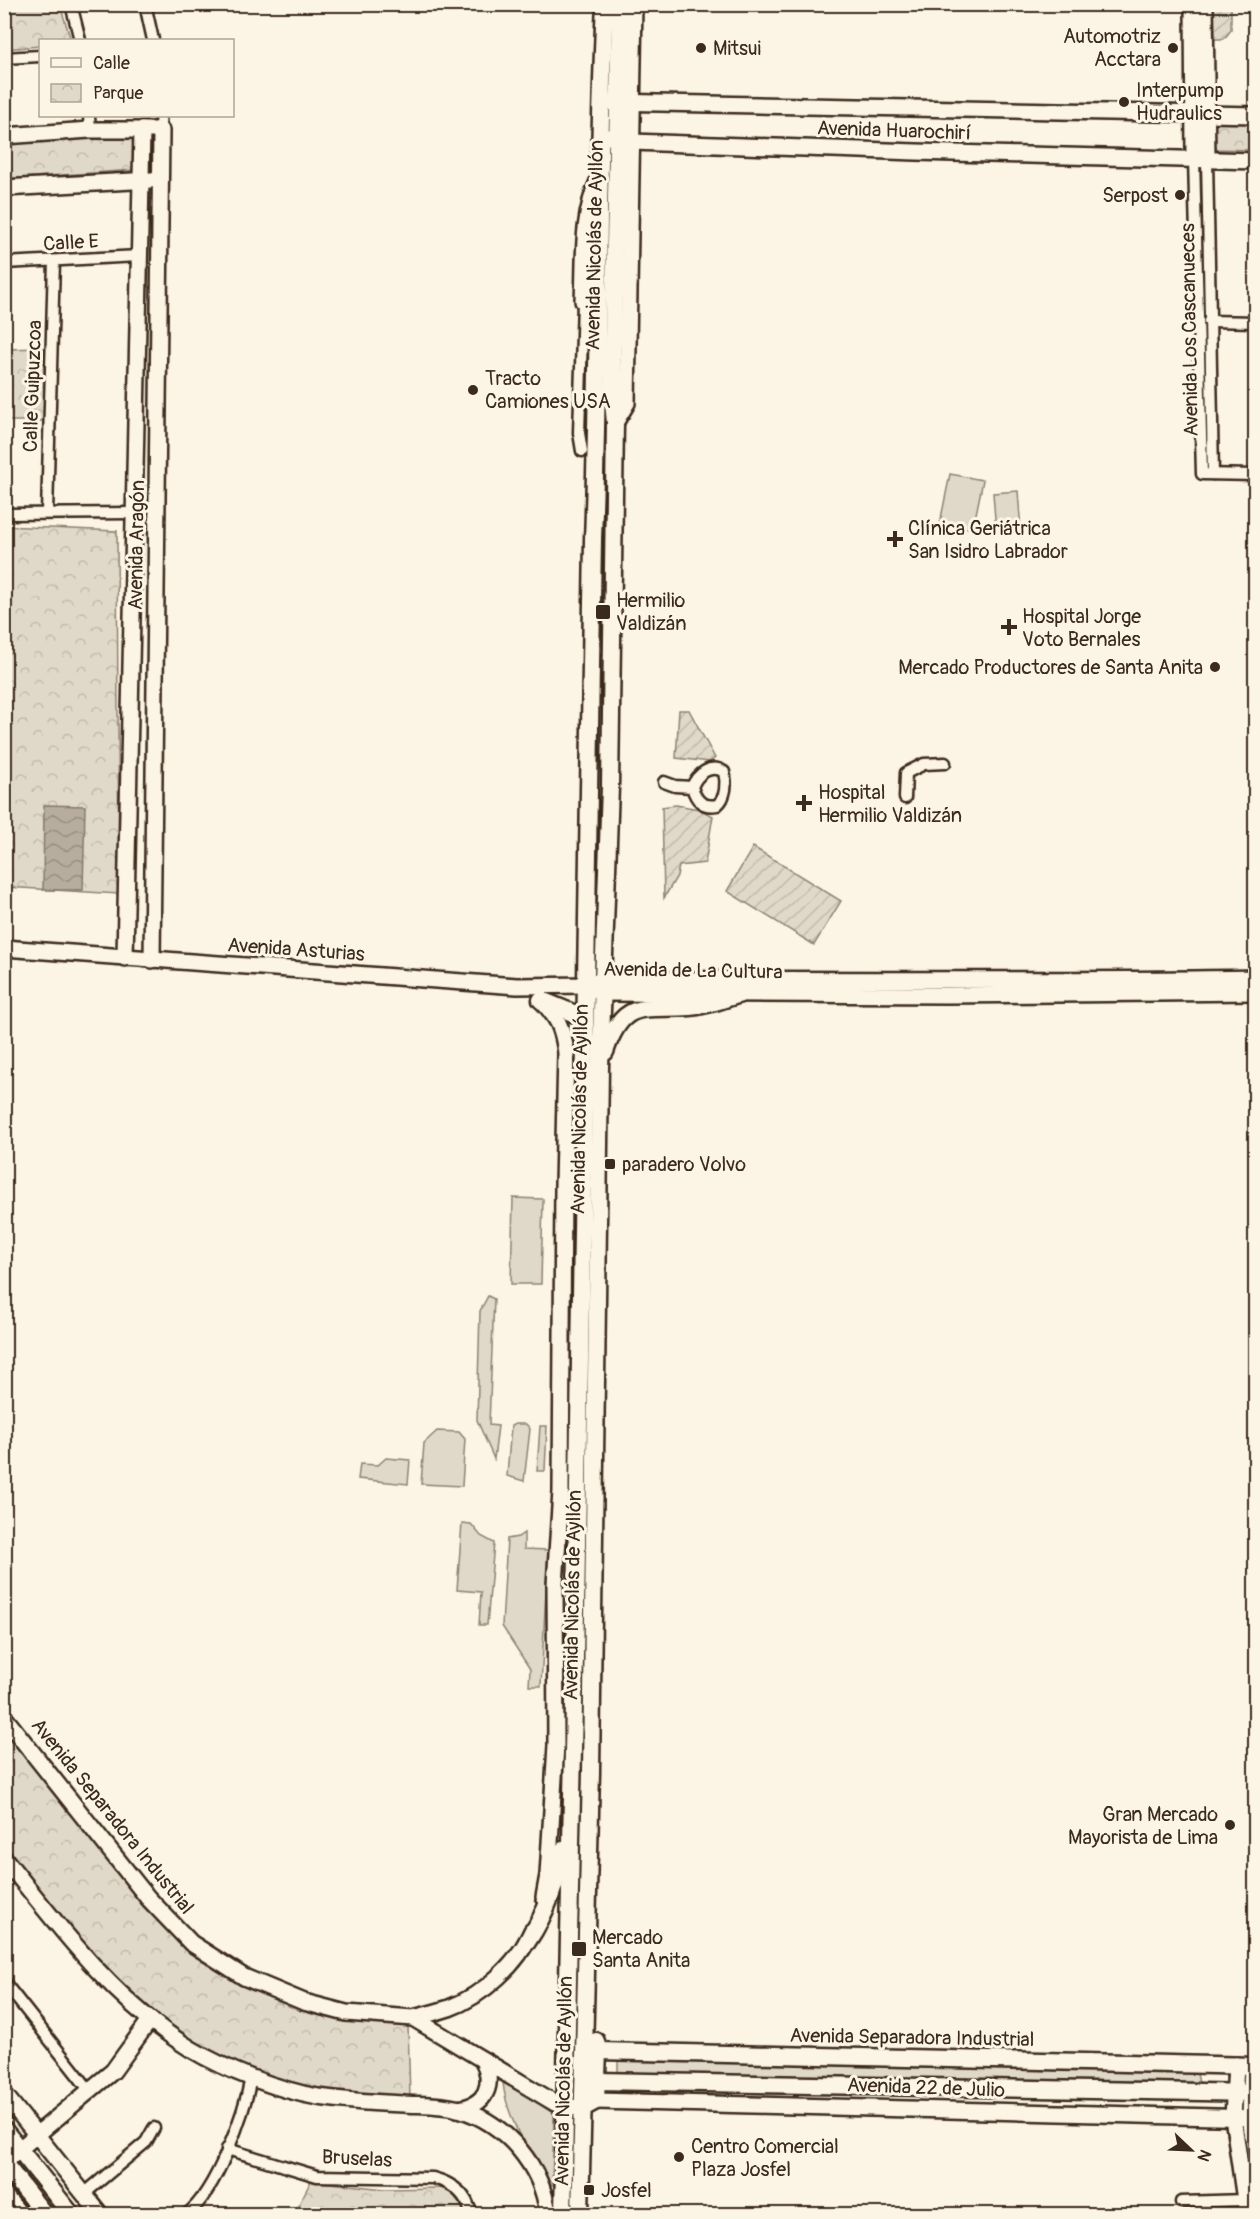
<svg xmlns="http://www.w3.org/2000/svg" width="1260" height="2219" viewBox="0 0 1260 2219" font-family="Pangolin,sans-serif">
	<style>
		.grass { fill: #e0d8c8; stroke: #8e8173; stroke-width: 1.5 }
		.park { fill: url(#park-crowns); stroke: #8e8173; stroke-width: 1.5 }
		.garden { fill: url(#garden-furrows); stroke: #8e8173; stroke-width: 1.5 }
		.water { fill: url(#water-waves); stroke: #85796b; stroke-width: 1.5 }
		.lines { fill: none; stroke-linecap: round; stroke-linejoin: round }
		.street-casing { stroke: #3b2a1e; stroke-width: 15 }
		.secondary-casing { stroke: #3b2a1e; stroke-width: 20 }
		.primary-casing { stroke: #3b2a1e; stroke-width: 21 }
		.street { stroke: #fcf5e5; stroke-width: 10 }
		.secondary { stroke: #fcf5e5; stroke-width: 15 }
		.primary { stroke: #fcf5e5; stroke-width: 16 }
		.poi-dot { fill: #3b2a1e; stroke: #fcf5e5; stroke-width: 2 }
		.labels { text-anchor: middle; stroke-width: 6; stroke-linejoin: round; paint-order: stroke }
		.poi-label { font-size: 20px; fill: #3b2a1e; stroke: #fcf5e5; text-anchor: start }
		.street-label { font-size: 20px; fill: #3b2a1e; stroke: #fcf5e5 }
	</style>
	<defs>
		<pattern id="park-crowns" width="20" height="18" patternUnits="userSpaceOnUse" patternTransform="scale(1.5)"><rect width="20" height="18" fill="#e0d8c8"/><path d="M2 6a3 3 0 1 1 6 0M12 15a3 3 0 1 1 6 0" fill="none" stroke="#c1baab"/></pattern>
		<pattern id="garden-furrows" width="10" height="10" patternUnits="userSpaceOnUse" patternTransform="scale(1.5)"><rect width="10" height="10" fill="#e0d8c8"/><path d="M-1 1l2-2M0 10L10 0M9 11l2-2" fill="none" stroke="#c1baab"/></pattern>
		<pattern id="water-waves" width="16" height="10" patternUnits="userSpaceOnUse" patternTransform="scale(1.5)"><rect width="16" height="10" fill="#b7ad9e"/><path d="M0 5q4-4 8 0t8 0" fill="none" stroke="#968d80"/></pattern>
	</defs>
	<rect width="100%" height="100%" fill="#fcf5e5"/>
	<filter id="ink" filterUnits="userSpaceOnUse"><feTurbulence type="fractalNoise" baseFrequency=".0167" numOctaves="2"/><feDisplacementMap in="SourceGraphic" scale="12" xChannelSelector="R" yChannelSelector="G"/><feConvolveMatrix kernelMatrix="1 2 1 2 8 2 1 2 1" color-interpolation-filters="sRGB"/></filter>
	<g filter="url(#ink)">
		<g class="grass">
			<polygon points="950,474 983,480 973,529 940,523"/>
			<polygon points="1018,491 1021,530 996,532 993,493"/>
			<polygon points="513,1198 543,1199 541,1284 511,1284"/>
			<polygon points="488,1296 494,1299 489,1425 498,1426 494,1459 477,1420 480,1311"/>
			<polygon points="515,1424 526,1424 530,1429 524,1481 507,1476 511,1426"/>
			<polygon points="540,1426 547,1426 545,1471 537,1471"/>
			<polygon points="437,1431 459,1432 465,1439 462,1486 421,1484 424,1443"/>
			<polygon points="386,1458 410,1460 408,1484 358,1479 360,1464 378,1465"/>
			<polygon points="462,1523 471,1524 481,1536 494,1543 487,1625 479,1625 481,1592 457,1590"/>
			<polygon points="524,1533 524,1549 548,1550 541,1686 529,1686 530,1669 502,1626 507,1539 518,1537"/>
			<polygon points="618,2060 1196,2069 1199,2083 618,2073"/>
			<path d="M503,2078L554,2114L552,2185L546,2184C529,2155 503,2111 503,2078Z"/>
			<polygon points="28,2177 31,2177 62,2214 52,2214 27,2180"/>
		</g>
		<g class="park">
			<polygon points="5,4 60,5 71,40 40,40 40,46 5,49"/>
			<polygon points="1213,122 1255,123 1255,150 1212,149"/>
			<polygon points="88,134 138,137 134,170 5,179 5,141"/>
			<polygon points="44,348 44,421 5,421 5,349"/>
			<polygon points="4,526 117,531 119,894 5,887"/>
			<polygon points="4,1722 159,1921 193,1952 240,1985 309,2012 371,2023 408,2025 410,2099 313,2090 250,2074 190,2042 124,1994 5,1851"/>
			<polygon points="311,2181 385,2189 443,2188 452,2193 463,2208 465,2214 299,2214 297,2208"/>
		</g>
		<g class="garden">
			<polygon points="1214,5 1231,5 1231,30 1224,39 1215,39"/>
			<polygon points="679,710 689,710 715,758 710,762 676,758"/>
			<polygon points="676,805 699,809 713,816 705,863 679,866 677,876 664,898 662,807"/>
			<polygon points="753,847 841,901 814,945 727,891"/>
		</g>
		<polygon class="water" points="44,805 85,806 83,890 43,890"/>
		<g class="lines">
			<g class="street-casing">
				<g id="street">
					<polyline points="71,4 80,40"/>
					<polyline points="145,4 153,40"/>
					<polyline points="4,58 40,56"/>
					<polyline points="89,116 90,130"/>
					<polyline points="160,116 161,130"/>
					<polyline points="1194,158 1202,474 1256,475"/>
					<polyline points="1207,159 1213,474"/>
					<polyline points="4,263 139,256"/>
					<polyline points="1209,321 1256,322"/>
					<polyline points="582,451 579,433 583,301"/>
					<polyline points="47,513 54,261"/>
					<polyline points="4,514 134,513"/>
					<path d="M664,782L675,786L692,787C697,774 711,763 724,772C727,783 726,798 717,805C702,808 696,800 692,787"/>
					<polyline points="905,798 906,773 924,764 945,763"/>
					<polyline points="4,1878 14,1870"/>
					<polyline points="4,1982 90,2091"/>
					<path d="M227,2149L317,2176L433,2178C452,2183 467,2193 471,2214"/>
					<polyline points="84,2194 146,2142 154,2128"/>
					<polyline points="1181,2202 1245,2200"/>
					<path d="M187,2214C216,2192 244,2114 251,2078"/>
				</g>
			</g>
			<g class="secondary-casing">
				<g id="secondary">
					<polyline points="1193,4 1194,158"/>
					<polyline points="1205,4 1207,159"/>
					<polyline points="608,102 1256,115"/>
					<polyline points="4,136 90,130 161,130 152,960"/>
					<polyline points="606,137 617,137 632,142 916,152 1256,161"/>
					<polyline points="4,188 151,180"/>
					<path d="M583,301C585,260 581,217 599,179"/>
					<polyline points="615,423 627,403 634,4"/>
					<path d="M4,948L517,986L586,985L602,980C820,978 1038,982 1256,978"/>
					<polyline points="125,958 142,130"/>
					<polyline points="593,989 602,993 948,995 1256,992"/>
					<path d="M541,1000C558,1018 563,1028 566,1053L563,1185L561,1491L555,1585L556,1745L548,1875L544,1897"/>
					<polyline points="4,1717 148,1898 191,1943 244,1977 304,2002 346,2013 413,2018 555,2103 566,2107 583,2108"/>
					<path d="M4,1858C59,1927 115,2002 191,2049C226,2070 278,2090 318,2097C347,2101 376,2103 404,2104C422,2105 441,2104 459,2109C506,2123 542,2166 548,2214"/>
					<path d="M413,2018C425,2015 437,2012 449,2008C482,1996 518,1964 532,1931"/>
					<polyline points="1236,2065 1233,2117 1247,2214"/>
					<polyline points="1252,2065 1250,2117 1256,2158"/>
					<polyline points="4,2094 100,2214"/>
					<polyline points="596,2101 1256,2118"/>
					<path d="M457,2109C486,2106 495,2085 483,2060"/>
					<polyline points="4,2162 113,2071 150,2020"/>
					<polyline points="4,2195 20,2214"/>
				</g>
			</g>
			<g class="primary-casing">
				<g id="primary">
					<polyline points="541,1000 585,1018"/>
					<path d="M605,1052C623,998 643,1010 690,1007C708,1006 724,999 740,994"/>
					<path d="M527,1942C548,1911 555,1886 563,1850"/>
					<polyline points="598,2051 1256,2066"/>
					<polyline points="597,2081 1256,2093"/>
					<polyline points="583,2108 596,2101 598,2051 596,2041"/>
					<polyline points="4,2130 71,2214"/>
					<polyline points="4,2163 44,2214"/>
					<path d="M563,2214L576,1611L593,539C600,361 596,182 605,4"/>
					<polyline points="580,2214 591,1772 600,1067 610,787 615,423 612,390 620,4"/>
				</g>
			</g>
			<use href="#street" class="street"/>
			<use href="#secondary" class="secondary"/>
			<use href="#primary" class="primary"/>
		</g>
	</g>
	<g class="poi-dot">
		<circle cx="701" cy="48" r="6"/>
		<circle cx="1173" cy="48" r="6"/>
		<circle cx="1124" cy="102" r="6"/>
		<circle cx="1180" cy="195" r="6"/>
		<circle cx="473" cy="390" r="6"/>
		<path d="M892 530h6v6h6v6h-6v6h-6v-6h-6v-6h6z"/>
		<rect x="595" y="604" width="16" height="16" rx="3"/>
		<path d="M1006 618h6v6h6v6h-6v6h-6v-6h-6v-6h6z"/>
		<circle cx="1215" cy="667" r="6"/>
		<path d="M801 794h6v6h6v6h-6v6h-6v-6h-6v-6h6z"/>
		<rect x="604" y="1158" width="12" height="12" rx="3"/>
		<circle cx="1230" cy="1825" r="6"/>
		<rect x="571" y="1941" width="16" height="16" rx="3"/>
		<circle cx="679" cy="2157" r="6"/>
		<rect x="583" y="2184" width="12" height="12" rx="3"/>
	</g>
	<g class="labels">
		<g class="poi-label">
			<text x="1161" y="43" text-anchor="end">Automotriz<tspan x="1161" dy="23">Acctara</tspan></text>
			<text x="713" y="55">Mitsui</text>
			<text x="1136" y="97">Interpump<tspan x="1136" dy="23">Hudraulics</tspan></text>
			<text x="1168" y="202" text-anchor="end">Serpost</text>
			<text x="485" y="385">Tracto<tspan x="485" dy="23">Camiones USA</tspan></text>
			<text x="908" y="535">Clínica Geriátrica<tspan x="908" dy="23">San Isidro Labrador</tspan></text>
			<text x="616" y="607">Hermilio<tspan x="616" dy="23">Valdizán</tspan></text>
			<text x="1022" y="623">Hospital Jorge<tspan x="1022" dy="23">Voto Bernales</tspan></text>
			<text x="1203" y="674" text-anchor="end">Mercado Productores de Santa Anita</text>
			<text x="818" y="799">Hospital<tspan x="818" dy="23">Hermilio Valdizán</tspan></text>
			<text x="622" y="1171">paradero Volvo</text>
			<text x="1218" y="1821" text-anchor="end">Gran Mercado<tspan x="1218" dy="23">Mayorista de Lima</tspan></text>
			<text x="592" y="1944">Mercado<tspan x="592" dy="23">Santa Anita</tspan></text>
			<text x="691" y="2153">Centro Comercial<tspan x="691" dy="23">Plaza Josfel</tspan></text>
			<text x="601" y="2197">Josfel</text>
		</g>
		<g class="street-label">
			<text transform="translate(894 130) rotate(2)" y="7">Avenida Huarochirí</text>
			<text transform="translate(71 242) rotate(-3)" y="7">Calle E</text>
			<text transform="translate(594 245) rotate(-89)" y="7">Avenida Nicolás de Ayllón</text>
			<text transform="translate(1189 330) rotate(-91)" y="7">Avenida Los Cascanueces</text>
			<text transform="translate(32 386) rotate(-88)" y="7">Calle Guipuzcoa</text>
			<text transform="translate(136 545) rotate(-89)" y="7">Avenida Aragón</text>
			<text transform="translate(296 949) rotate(4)" y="7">Avenida Asturias</text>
			<text transform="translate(693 970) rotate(1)" y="7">Avenida de La Cultura</text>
			<text transform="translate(579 1109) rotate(-89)" y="7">Avenida Nicolás de Ayllón</text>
			<text transform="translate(572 1595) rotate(-89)" y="7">Avenida Nicolás de Ayllón</text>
			<text transform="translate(113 1816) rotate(51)" y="7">Avenida Separadora Industrial</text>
			<text transform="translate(912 2037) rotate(1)" y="7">Avenida Separadora Industrial</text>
			<text transform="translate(563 2081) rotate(-89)" y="7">Avenida Nicolás de Ayllón</text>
			<text transform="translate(926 2087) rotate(2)" y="7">Avenida 22 de Julio</text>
			<text transform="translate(357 2158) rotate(3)" y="7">Bruselas</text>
		</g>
	</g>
	<rect width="1260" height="2219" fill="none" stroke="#fcf5e5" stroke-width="24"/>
	<rect x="12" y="12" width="1236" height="2195" fill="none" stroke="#3b2a1e" stroke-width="2" filter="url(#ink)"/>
	<rect x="39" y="39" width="195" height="78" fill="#fcf5e5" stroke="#afa495" stroke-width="1.5"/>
	<rect x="51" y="58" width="30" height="9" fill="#fcf5e5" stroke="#afa495" stroke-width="1.5"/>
	<text x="93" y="69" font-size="18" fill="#3b2a1e">Calle</text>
	<rect x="51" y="84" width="30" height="18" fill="url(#park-crowns)" stroke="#afa495" stroke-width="1.5"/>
	<text x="93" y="99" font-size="18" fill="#3b2a1e">Parque</text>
	<g transform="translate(1191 2150) rotate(113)" stroke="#fcf5e5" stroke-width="4.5" paint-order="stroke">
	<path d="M0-4.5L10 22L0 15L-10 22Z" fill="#3b2a1e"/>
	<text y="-9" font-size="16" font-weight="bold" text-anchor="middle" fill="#3b2a1e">N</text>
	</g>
</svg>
